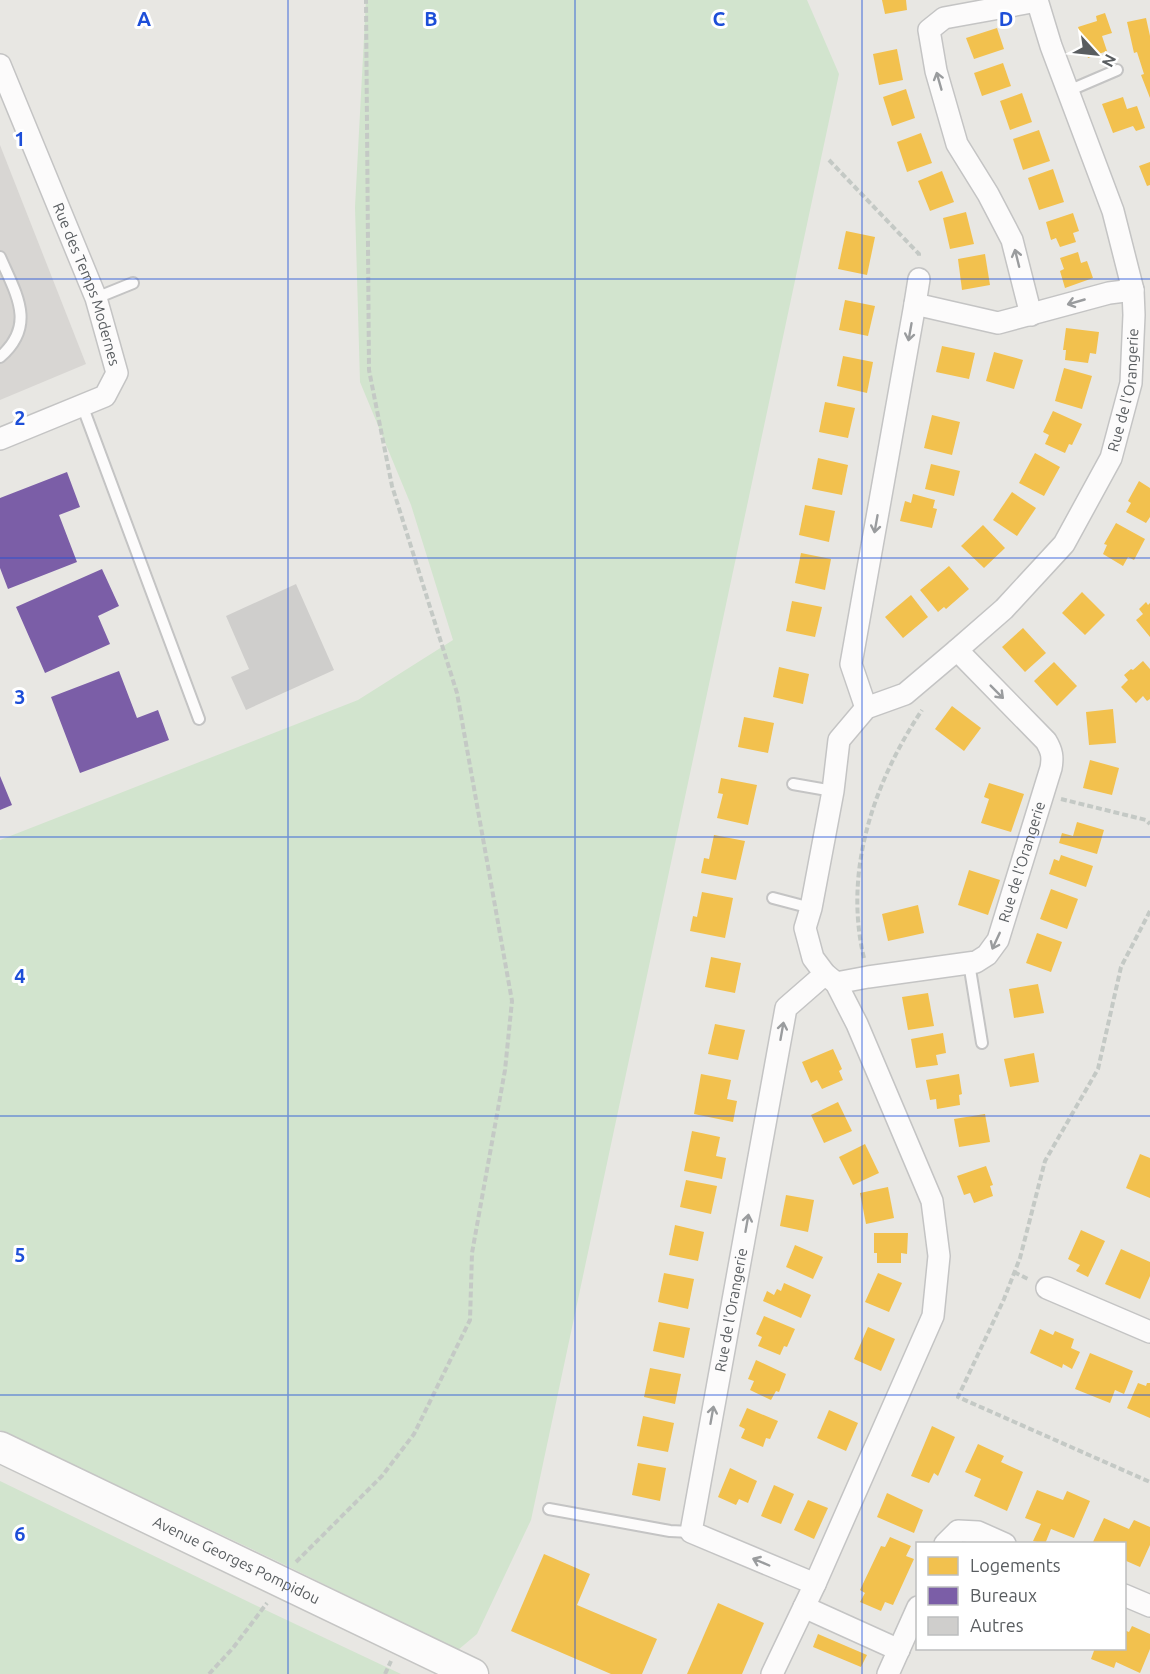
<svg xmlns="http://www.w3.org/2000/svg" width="1150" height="1674" viewBox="0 0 1150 1674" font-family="Ubuntu,sans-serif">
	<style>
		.industrial { fill: #d8d6d3 }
		.green { fill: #d2e4ce }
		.homes { fill: #f2c14e }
		.offices { fill: #7b5ea7 }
		.building { fill: #cfcecc }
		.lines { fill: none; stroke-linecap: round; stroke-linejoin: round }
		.service-casing { stroke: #c4c4c4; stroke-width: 14 }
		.minor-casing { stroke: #c4c4c4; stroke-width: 24 }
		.secondary-casing { stroke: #c5c5c4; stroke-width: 33 }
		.path { stroke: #c4c9c5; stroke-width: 4; stroke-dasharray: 6 3; stroke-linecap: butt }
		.service { stroke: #fcfbfb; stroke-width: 10 }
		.minor { stroke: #fcfbfb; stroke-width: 21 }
		.secondary { stroke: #fcfbfb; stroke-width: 30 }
		.oneway { stroke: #9a9c9e }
		.grid { fill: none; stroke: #1d4ed8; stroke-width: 1.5; stroke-opacity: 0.55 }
		.labels { text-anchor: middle; stroke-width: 6; stroke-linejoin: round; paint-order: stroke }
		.street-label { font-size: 15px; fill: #595d60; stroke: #fff }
		.grid-label { font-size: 20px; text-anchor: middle; font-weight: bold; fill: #1d4ed8; stroke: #fff; stroke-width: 6; stroke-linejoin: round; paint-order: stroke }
	</style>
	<rect width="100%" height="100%" fill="#e8e7e3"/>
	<polygon class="industrial" points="0,145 86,364 0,400"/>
	<g class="green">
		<polygon points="366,0 807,0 839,74 531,1520 477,1634 458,1650 279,1562 0,1430 0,840 358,700 453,640 411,505 360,382 355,207"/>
		<polygon points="0,1481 255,1605 401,1674 0,1674"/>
	</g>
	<g class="homes">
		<polygon points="882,0 906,0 907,10 885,14"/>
		<polygon points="1105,13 1112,33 1102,36 1107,51 1088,58 1078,27 1097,21 1096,16"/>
		<polygon points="1146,18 1150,36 1150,98 1141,75 1144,74 1137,52 1134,53 1127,22"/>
		<polygon points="997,28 1004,49 974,59 966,38"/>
		<polygon points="897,49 903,80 879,85 873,54"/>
		<polygon points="1003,63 1011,86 982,96 974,73"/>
		<polygon points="906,89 915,118 892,126 883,97"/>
		<polygon points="1022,93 1032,122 1010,130 1000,101"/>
		<polygon points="1123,97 1127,109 1137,106 1145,128 1136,131 1133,126 1113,133 1102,104"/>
		<polygon points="1039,130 1050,161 1023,170 1013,139"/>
		<polygon points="921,133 932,163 907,172 897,142"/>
		<polygon points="1150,162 1150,185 1147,186 1139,166"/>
		<polygon points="1053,169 1064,202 1039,210 1028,178"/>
		<polygon points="942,171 954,202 930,211 918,181"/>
		<polygon points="966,212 974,244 950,249 943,218"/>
		<polygon points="1073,213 1079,231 1073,233 1076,242 1060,247 1056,238 1051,240 1046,222"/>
		<polygon points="846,231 875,237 867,275 838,269"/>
		<polygon points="1078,252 1081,263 1087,261 1093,278 1065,288 1060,271 1064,269 1060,258"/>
		<polygon points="985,254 990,285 962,290 958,259"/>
		<polygon points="845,300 875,306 868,336 839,330"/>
		<polygon points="1066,328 1099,332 1096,354 1090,353 1088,363 1065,360 1066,350 1063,350"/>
		<polygon points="942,346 975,353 969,379 936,372"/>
		<polygon points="994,352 1023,360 1014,389 986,381"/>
		<polygon points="843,356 873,362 867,393 837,386"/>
		<polygon points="1064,368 1092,376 1082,409 1055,401"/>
		<polygon points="825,402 855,408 848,438 819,432"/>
		<polygon points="1053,411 1082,424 1072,445 1069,444 1065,453 1045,444 1049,435 1043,432"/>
		<polygon points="932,415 960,422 952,455 924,448"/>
		<polygon points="1035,453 1060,467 1044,496 1019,483"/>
		<polygon points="818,458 848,465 842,495 812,489"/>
		<polygon points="931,464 960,471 954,496 925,489"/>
		<polygon points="1139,481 1150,488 1150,517 1146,523 1126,512 1131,503 1128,501"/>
		<polygon points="1012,492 1036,508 1017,536 993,520"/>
		<polygon points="913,494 935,500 933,508 937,509 932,528 900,521 905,501 911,503"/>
		<polygon points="805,505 835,511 829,542 799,535"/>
		<polygon points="1116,523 1145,539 1134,560 1128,557 1123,566 1103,554 1107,545 1104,544"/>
		<polygon points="983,525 1005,548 984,568 961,546"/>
		<polygon points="801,553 831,559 825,590 795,583"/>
		<polygon points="949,566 969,589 946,609 944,607 938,612 920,590"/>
		<polygon points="1082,592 1105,615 1085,635 1062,613"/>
		<polygon points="911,595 928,617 903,638 885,617"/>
		<polygon points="792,601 822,607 815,637 786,631"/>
		<polygon points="1146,602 1148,605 1150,603 1150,637 1136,620 1143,614 1139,609"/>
		<polygon points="1023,628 1046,653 1025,672 1002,647"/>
		<polygon points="1143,661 1150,669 1150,699 1147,701 1143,696 1136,703 1121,687 1128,680 1124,675 1131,669 1133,670"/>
		<polygon points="1054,662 1077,686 1057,706 1034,681"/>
		<polygon points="779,667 809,674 803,704 773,697"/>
		<polygon points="952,706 981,728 964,751 935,729"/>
		<polygon points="1113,709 1116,743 1089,745 1086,712"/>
		<polygon points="744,717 774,723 768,753 738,747"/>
		<polygon points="1090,760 1119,768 1112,795 1083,788"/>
		<polygon points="721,778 757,785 748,825 717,818 723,794 718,793"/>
		<polygon points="989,783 1024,794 1011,832 981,823 989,799 984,797"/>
		<polygon points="1077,822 1104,830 1097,854 1059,843 1062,833 1073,836"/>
		<polygon points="714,835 745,841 736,880 701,873 704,858 709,859"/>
		<polygon points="1061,855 1093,866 1086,887 1049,874 1054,859 1059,861"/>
		<polygon points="969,870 1000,880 988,915 958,905"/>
		<polygon points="1051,889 1078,899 1067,929 1040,919"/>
		<polygon points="702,892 733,898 725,938 690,931 693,916 697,917"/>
		<polygon points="918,905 924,933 888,941 882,914"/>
		<polygon points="1037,933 1062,942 1051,972 1026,963"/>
		<polygon points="711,957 741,963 735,993 705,987"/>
		<polygon points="1038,984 1044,1013 1014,1018 1009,989"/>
		<polygon points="928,993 934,1026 908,1030 902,997"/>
		<polygon points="715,1024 745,1030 738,1060 708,1054"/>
		<polygon points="943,1033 946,1053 936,1055 938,1065 916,1068 911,1039"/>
		<polygon points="833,1049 842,1069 839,1071 843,1080 822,1089 817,1080 811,1083 802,1062"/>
		<polygon points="1034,1053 1039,1082 1010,1087 1004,1059"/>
		<polygon points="701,1074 731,1080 727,1099 737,1101 733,1122 694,1114"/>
		<polygon points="959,1074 962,1094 959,1095 960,1105 937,1109 936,1099 930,1100 926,1080"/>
		<polygon points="838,1102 852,1131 824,1143 811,1115"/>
		<polygon points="985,1114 990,1142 959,1147 954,1119"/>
		<polygon points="692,1131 720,1137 716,1156 726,1158 722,1179 684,1171"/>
		<polygon points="865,1144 879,1173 853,1185 839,1157"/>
		<polygon points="1140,1154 1150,1158 1150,1198 1126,1188"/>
		<polygon points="986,1166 993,1185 990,1186 993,1196 974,1203 970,1193 964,1195 957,1176"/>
		<polygon points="686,1180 717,1186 711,1214 680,1207"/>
		<polygon points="888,1187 894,1218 866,1224 860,1193"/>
		<polygon points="786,1195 814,1200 808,1232 780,1226"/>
		<polygon points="675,1225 704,1232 698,1261 669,1255"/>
		<polygon points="1081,1230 1105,1241 1088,1277 1076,1271 1080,1265 1068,1259"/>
		<polygon points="874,1233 908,1233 907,1254 901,1253 901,1263 877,1263 877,1253 874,1253"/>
		<polygon points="795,1245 823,1257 813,1279 786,1267"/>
		<polygon points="1121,1249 1150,1262 1150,1276 1140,1299 1105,1284"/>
		<polygon points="664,1273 694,1279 688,1309 658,1302"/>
		<polygon points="878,1273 902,1283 889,1312 865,1302"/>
		<polygon points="784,1283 811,1295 801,1318 763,1301 767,1291 774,1295 777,1289 781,1291"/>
		<polygon points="764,1316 795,1329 787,1347 784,1346 780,1355 758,1346 762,1337 756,1334"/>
		<polygon points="659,1322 690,1328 684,1358 653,1351"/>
		<polygon points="868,1327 895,1339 881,1371 854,1359"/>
		<polygon points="1040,1329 1053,1335 1055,1331 1074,1339 1071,1348 1080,1352 1072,1369 1063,1364 1062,1368 1030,1353"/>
		<polygon points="1090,1353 1133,1371 1124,1394 1115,1390 1110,1403 1075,1389"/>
		<polygon points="756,1360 786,1374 779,1392 776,1391 771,1400 750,1390 754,1381 748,1379"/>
		<polygon points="650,1368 681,1374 675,1404 644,1397"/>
		<polygon points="1138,1383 1146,1386 1147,1383 1150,1383 1150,1418 1127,1408"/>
		<polygon points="747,1408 778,1421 770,1439 766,1438 763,1447 741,1438 745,1429 739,1426"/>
		<polygon points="829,1410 858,1423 846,1451 817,1438"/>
		<polygon points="643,1416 674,1423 668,1452 637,1446"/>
		<polygon points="932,1426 955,1437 938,1476 934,1473 929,1483 911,1476"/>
		<polygon points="978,1444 1004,1456 1001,1462 1023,1472 1007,1511 974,1496 981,1479 965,1472"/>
		<polygon points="638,1463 666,1468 660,1501 632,1495"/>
		<polygon points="730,1468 757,1481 748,1503 739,1499 736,1505 718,1497"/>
		<polygon points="774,1485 794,1494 781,1524 761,1516"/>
		<polygon points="1037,1490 1063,1500 1067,1491 1090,1501 1074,1538 1051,1529 1045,1544 1033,1541 1041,1524 1025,1518"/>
		<polygon points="887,1493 923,1510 914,1533 877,1517"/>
		<polygon points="808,1500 828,1508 814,1539 794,1530"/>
		<polygon points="1104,1518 1129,1529 1134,1520 1150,1527 1150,1545 1140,1567 1124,1560 1124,1544 1092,1544"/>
		<polygon points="890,1537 911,1546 906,1556 914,1559 893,1605 885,1602 881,1611 860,1602 865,1593 860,1590 881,1546 885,1547"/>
		<polygon points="544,1554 590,1574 577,1605 657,1639 642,1674 611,1674 511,1631"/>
		<polygon points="718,1603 764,1623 742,1674 687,1674"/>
		<polygon points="1132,1626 1150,1634 1150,1649 1140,1673 1116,1662 1114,1668 1091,1659 1095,1648 1124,1648 1124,1630 1129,1632"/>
		<polygon points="818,1634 867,1655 861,1667 813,1647"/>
	</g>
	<g class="offices">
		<polygon points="67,472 80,507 59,515 77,562 8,589 0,568 0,498"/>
		<polygon points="102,569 119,606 98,616 110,644 45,673 16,607"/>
		<polygon points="119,671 137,718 158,710 169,740 80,773 51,697"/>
		<polygon points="0,776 12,805 0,810"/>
	</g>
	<polygon class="building" points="296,584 334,670 246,710 231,677 249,669 226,616"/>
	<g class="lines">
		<g class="service-casing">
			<g id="service">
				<polyline points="1068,91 1117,70"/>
				<path d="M0,257C16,294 37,325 0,357"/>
				<polyline points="96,298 133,283"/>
				<polyline points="82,405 199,719"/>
				<polyline points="793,784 833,791"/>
				<polyline points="773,898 811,908"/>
				<polyline points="969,963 982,1043"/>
				<polyline points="549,1509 670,1531 691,1532"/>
			</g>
		</g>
		<g class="minor-casing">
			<g id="minor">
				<path id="s1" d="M0,65L96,298L117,373L105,396L0,439"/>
				<polyline points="915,304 919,279"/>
				<polyline points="1031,315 1012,240 988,194 957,144 936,71 929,30 944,18 1037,1"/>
				<polyline points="866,708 851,664 915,304 998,323 1109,293 1133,290"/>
				<path id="s2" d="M836,983L868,977L976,962L987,955L998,940L1051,768C1053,757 1052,751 1046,741L957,650"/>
				<polyline points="1047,1288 1150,1332"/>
				<polyline points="945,1544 958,1531 978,1532 1005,1544"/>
				<path id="s3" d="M815,1584L691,1532L786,1008L825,974"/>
				<polyline points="1124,1595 1150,1606"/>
				<polyline points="804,1607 899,1650"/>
				<path id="s4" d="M772,1674L815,1584L933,1316L939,1256L932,1201L857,1024L836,983L825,974L813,958L805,928L811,908L833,791L839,740L866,708L905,694L957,650L1004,609L1064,544L1111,458L1131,383L1134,315L1133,290L1113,211L1051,46L1037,0"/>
				<polyline points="888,1674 918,1607"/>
			</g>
		</g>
		<g class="secondary-casing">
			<g id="secondary">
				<path id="s5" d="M0,1447L473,1674"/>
			</g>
		</g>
		<g class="path">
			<polyline points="829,160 919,254 919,258"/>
			<polyline points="1061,799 1146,820 1150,824"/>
			<polyline points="1150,911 1121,967 1098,1069 1045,1161 1020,1258 1004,1299 958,1397 1150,1482"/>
			<path d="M864,958C843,871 874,782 922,710"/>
			<polyline points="1014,1272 1030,1280"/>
			<polyline points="296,1562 382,1476 414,1434 470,1320 472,1253 505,1070 512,1001 457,693 392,486 369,370 366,0"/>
			<polyline points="209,1674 233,1648 267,1603"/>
			<polyline points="385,1674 391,1661"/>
		</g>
		<use href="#service" class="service"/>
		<use href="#minor" class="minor"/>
		<use href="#secondary" class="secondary"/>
	</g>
	<defs><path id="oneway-shaft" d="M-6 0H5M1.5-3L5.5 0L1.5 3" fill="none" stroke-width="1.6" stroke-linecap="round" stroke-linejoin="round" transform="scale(1.5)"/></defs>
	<g class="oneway">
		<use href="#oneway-shaft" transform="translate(939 81) rotate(-106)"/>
		<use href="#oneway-shaft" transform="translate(1017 258) rotate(-104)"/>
		<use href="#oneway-shaft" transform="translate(1076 302) rotate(164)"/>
		<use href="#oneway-shaft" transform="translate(910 332) rotate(100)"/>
		<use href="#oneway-shaft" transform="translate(876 524) rotate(100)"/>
		<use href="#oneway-shaft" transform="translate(997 692) rotate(45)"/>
		<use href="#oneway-shaft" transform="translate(996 941) rotate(115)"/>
		<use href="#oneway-shaft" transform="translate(782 1031) rotate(-80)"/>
		<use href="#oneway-shaft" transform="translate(747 1223) rotate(-80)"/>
		<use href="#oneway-shaft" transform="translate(712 1415) rotate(-80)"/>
		<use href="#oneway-shaft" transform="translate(761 1562) rotate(-157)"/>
	</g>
	<path class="grid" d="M288,0V1674M575,0V1674M862,0V1674M0,279H1150M0,558H1150M0,837H1150M0,1116H1150M0,1395H1150"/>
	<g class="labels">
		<g class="street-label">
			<text dy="5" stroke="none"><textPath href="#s1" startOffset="236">Rue des Temps Modernes</textPath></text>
			<text dy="5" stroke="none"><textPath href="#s4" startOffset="1473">Rue de l'Orangerie</textPath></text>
			<text dy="5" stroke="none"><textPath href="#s2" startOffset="255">Rue de l'Orangerie</textPath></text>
			<text dy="5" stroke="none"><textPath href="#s3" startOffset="360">Rue de l'Orangerie</textPath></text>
			<text dy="5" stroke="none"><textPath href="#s5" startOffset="262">Avenue Georges Pompidou</textPath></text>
		</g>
	</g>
	<g class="grid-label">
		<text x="144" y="26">A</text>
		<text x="431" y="26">B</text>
		<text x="719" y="26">C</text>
		<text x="1006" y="26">D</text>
		<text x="20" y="146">1</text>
		<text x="20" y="425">2</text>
		<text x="20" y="704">3</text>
		<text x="20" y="983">4</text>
		<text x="20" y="1262">5</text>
		<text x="20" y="1541">6</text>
	</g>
	<rect x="916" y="1542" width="210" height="108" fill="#ffffff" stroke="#bdbebf" stroke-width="1.5"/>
	<rect x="928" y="1557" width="30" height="18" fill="#f2c14e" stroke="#bdbebf" stroke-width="1.5"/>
	<text x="970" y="1572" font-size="18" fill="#595d60">Logements</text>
	<rect x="928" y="1587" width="30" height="18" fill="#7b5ea7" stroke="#bdbebf" stroke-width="1.5"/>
	<text x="970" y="1602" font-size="18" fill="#595d60">Bureaux</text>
	<rect x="928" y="1617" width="30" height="18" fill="#cfcecc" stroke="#bdbebf" stroke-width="1.5"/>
	<text x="970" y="1632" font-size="18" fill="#595d60">Autres</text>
	<g transform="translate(1096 54) rotate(117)" stroke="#ffffff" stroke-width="4.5" paint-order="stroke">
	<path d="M0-4.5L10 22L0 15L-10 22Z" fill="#595d60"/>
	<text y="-9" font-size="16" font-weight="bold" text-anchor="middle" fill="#595d60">N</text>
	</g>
</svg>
